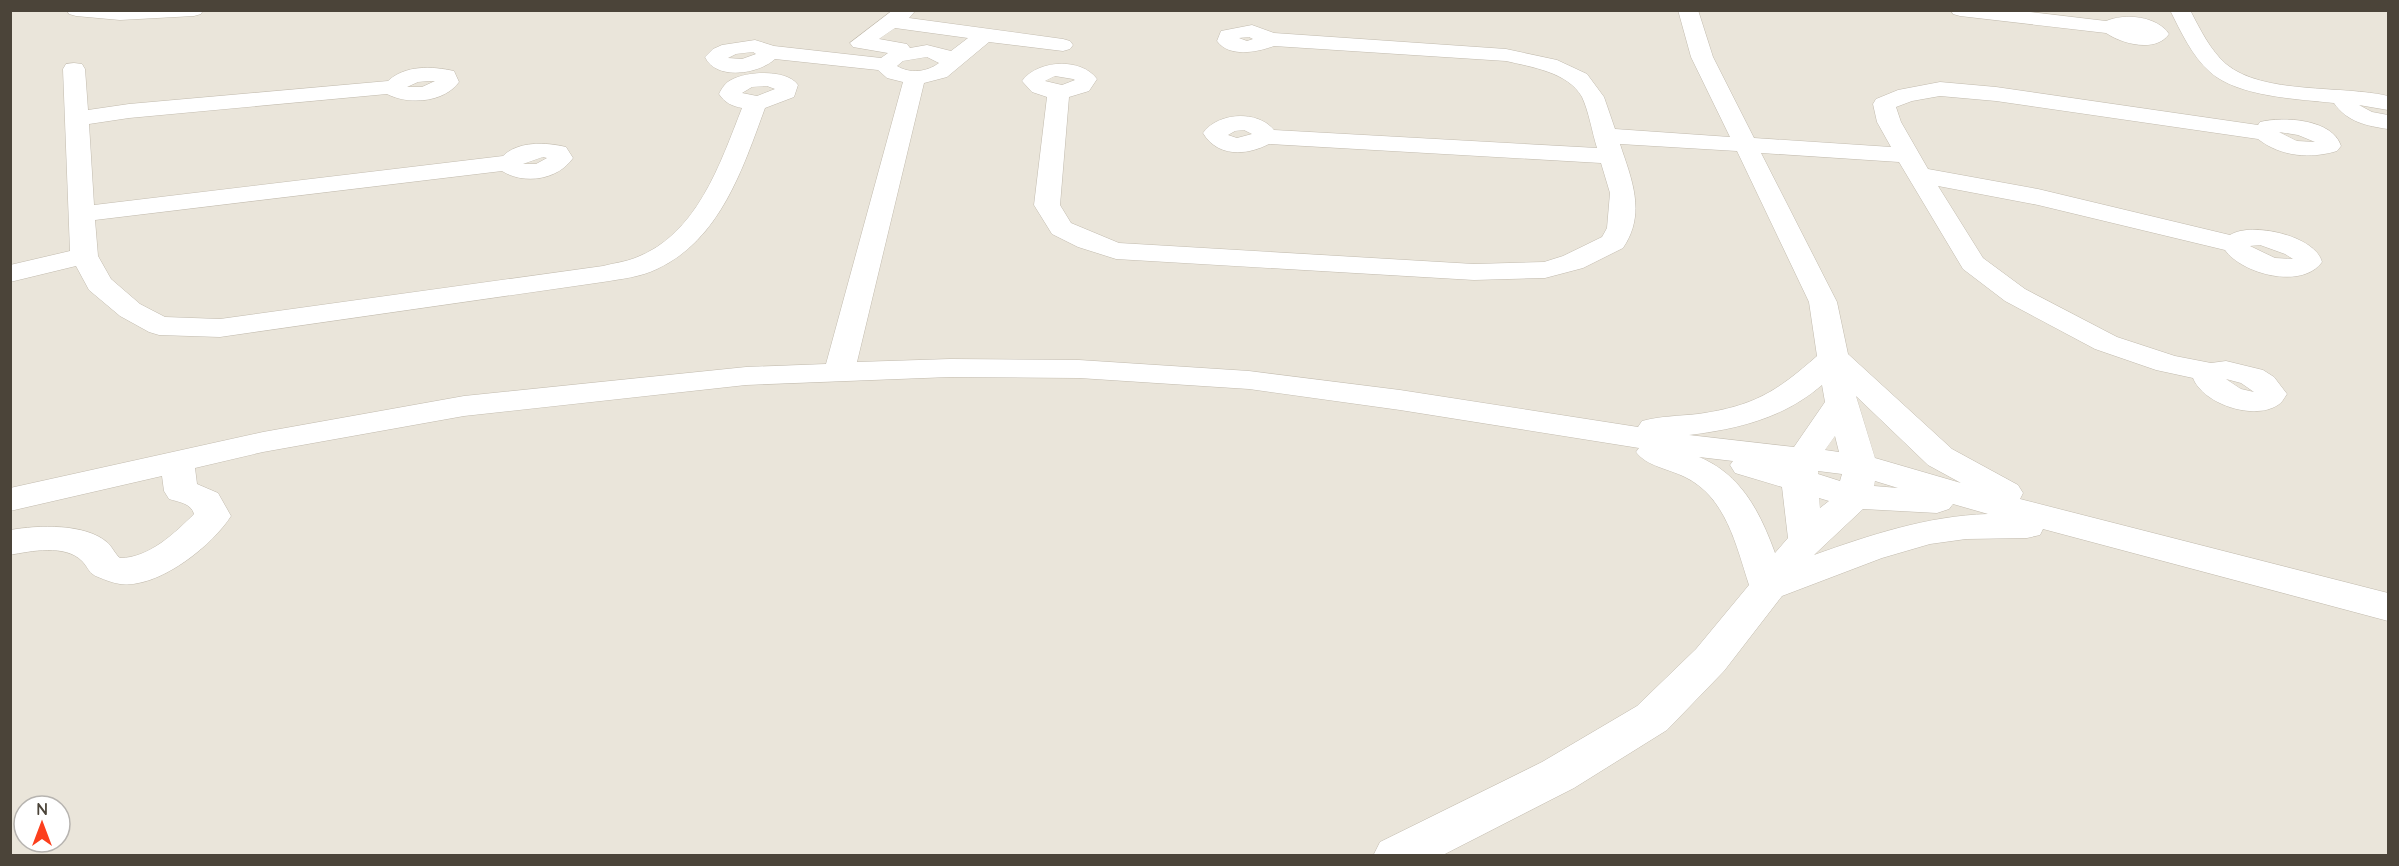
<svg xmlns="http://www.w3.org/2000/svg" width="2399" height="866" viewBox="0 0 2399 866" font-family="Quicksand,sans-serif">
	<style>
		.residential { fill: #eae5da; fill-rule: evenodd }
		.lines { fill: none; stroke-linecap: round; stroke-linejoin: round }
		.minor-casing { stroke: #c2bbae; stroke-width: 1 }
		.minor { fill: #fff; fill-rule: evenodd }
	</style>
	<rect width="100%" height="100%" fill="#f6f3ec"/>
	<path class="residential" d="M10,11H2388V855H11ZM24,806H60V842H24Z"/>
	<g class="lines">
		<g class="minor-casing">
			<g id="minor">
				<polygon points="67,10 203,10 201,14 194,16 120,20 76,16 69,14"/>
				<path d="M893,10H916L909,18L1063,39L1070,41L1073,45L1070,49L1063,51L989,42L947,77L924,83L857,362L950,359L1079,360L1249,371L1400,390L1638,427L1642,421C1661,416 1679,416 1698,414C1754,406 1776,392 1817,356L1809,302L1737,151L1620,144C1631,178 1647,213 1623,248L1583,268L1545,278L1474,280L1116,259L1078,247L1052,234L1034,205L1047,97L1032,92L1022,81C1037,60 1081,57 1097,79L1089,91L1069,97L1060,205L1071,223L1119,243L1474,264L1544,262L1563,256L1602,237L1607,228L1610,193L1601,163L1269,144C1246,156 1217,157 1203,133C1218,112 1258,110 1274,130L1597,148C1592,132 1589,112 1582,97C1568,72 1531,67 1506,61L1274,46C1258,52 1229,58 1217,41L1221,31L1252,25L1274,33L1506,49L1557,60L1587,74L1604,97L1615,129L1730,137L1691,57L1678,10H1698L1713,57L1754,138L1891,147L1877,122L1873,104L1876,99L1898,90L1940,82L1996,87L2258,125L2260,122C2283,116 2333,119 2341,146L2337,151C2311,159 2281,157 2258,139L1996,101L1940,96L1912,101L1896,107L1901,122L1928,169L2038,189L2230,235C2251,221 2316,236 2322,262C2302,290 2242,274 2225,250L2038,205L1938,186L1983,258L2025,289L2117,337L2175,356L2211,363L2226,361L2263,370L2274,377L2287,394C2284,398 2282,403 2278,405C2254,421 2203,404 2193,378L2156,370L2095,349L2005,301L1963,269L1899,162L1761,153L1837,302L1848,354L1952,449L2018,485L2023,493L2020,499L2388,593V621L2043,529L2040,535L2027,538L1966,539L1930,544L1882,558L1782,596L1724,671L1667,730L1574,788L1441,856H1373L1380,842L1542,762L1637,706L1696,649L1749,585C1736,545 1726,497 1685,477C1669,469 1646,466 1636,452L1639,448L1400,410L1249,389L1079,378L950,377L746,385L464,416L263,452L195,468L197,484L218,493L231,516C212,546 158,589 120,584C113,583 105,580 98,577C89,574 88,567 82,561C65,544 31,551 10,555V530C38,525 86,523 108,543C113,548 115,554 120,558C149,558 175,533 194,514C191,503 178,502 169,499L164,491L162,476L10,511V488L263,432L464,396L746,367L826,364L903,82L887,78L878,70L775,59C759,74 716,81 705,57L713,49L722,45L755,40L774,46L881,58L888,53L853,47L850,43ZM895,28L968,38L951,51L927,45L910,48L907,44L879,39ZM1249,37L1253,39L1247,41L1239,38ZM753,52L756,54L742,59L728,58L736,54ZM927,57L939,63C927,72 910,74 897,66L903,61ZM1055,76L1073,79L1075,80L1062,85L1045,81ZM1244,130L1252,134L1237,138L1228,135L1235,131ZM2279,132L2298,135L2315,142L2297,141ZM2260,245L2285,254L2293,259L2275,258L2250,246ZM2226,379L2241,383L2254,392L2241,389ZM1822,385L1825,402L1794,447L1689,435C1738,429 1784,418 1822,385ZM1856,396L1928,465L1961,483L1875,458ZM1835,436L1839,452L1825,450ZM1699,457L1733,461L1730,465L1735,473L1782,487L1788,538L1775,553C1760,512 1741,474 1699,457ZM1818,471L1842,474L1840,481L1818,474ZM1875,481L1898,488L1874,486ZM1819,498L1829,501L1820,508ZM1953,504L1988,514C1927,516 1870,535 1814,555L1863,509L1937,513L1949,509Z"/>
				<path d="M1951,10H2014L2106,21C2125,13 2157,16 2169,34C2156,53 2122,44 2106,33L1960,16L1953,14Z"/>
				<path d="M2170,10H2190C2200,29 2210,50 2226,64C2263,95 2343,85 2388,96V110L2359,105L2372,112L2388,115V129C2367,126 2347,122 2334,103C2298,99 2238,97 2210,72C2192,56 2181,32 2170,10Z"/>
				<path d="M74,63L82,64L85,69L88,110L129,104L388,81C405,65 432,66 454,71L459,82C444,103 408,105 387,94L129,118L89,124L94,205L503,156C518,141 546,142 566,147L573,158C558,180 524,185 502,171L95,220L98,256L111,279L140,304L165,317L220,319L603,266C614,263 625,262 635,258C697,235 720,164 742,108C732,106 725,103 719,94C722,88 725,83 731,80C747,71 787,69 798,85L794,97L765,108C743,168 720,240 657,269C641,277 621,279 603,282L220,337L159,335L149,332L120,316L89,290L76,266L10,282V265L70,251L63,69L66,64ZM429,81H435L422,87H407L418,82ZM767,86L775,89L757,96L742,93L752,87ZM543,157L547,158L536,164H523Z"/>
			</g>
		</g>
		<use href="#minor" class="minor"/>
	</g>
	<rect width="2399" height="866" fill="none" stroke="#4b4439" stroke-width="24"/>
	<g transform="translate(42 824)"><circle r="28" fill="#ffffff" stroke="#b7b4b0" stroke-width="1.5"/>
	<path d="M0-4.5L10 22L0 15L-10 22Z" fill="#fc3f1d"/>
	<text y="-9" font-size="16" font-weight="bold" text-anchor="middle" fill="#4b4439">N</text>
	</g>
</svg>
